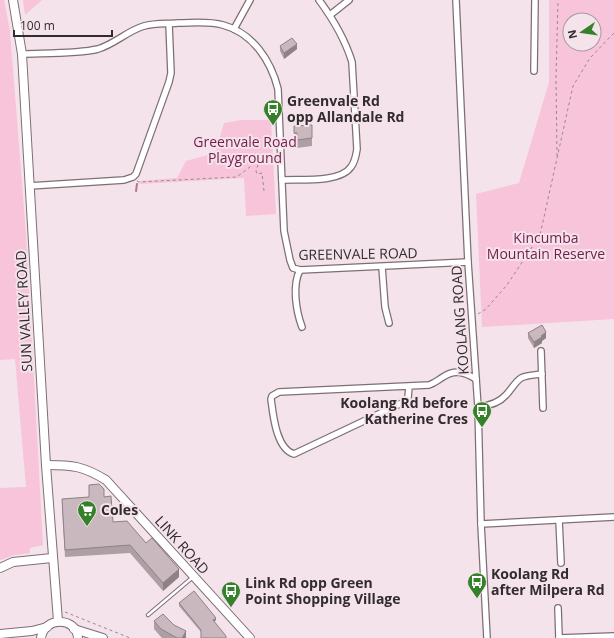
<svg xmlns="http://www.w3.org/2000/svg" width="614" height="638" viewBox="0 0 614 638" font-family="'Open Sans',sans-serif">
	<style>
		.green { fill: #f7c4da; fill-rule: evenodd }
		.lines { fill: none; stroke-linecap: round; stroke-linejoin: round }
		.stream { stroke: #af7890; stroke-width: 2 }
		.lane-casing { stroke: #7e6f75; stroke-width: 4.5 }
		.street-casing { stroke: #7e6f75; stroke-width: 8 }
		.secondary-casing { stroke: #7e6f75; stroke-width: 10 }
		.path { stroke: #968a8f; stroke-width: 1; stroke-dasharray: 3 3; stroke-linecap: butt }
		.lane { stroke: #fff; stroke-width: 2.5 }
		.street { stroke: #fff; stroke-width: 5.5 }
		.secondary { stroke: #fff; stroke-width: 8 }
		.wall { fill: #ad9fa4 }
		.shaded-wall { fill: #8d8286 }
		.building { fill: #c9b9bf; stroke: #8d8286 }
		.labels { text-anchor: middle; stroke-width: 4; stroke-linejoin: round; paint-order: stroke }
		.poi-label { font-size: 14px; font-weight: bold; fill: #322c2e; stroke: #f4e3ea; text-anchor: start }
		.park-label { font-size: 14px; fill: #741c4c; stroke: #f4e3ea }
		.street-label { font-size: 14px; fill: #322c2e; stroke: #f4e3ea }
	</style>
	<rect width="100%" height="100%" fill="#f4e3ea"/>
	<g class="green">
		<polygon points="0,0 4,0 10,31 26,234 43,545 30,548 30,553 15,555 0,560 0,488 26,487 15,359 0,360"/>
		<polygon points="23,0 42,0 25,15"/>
		<path d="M549,0H614V319L482,327L476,194L519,183L549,82ZM570,20H594V44H570Z"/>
		<polygon points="241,120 271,120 276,214 246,216 244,178 139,184 141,181 177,178 186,161 215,153 224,123"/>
	</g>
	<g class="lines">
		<polyline class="stream" points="136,191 137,184"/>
		<g class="lane-casing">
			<polyline id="lane" points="148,615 193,577"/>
		</g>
		<g class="street-casing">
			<g id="street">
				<polyline points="456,0 468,262 478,407 481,524 487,638"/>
				<polyline points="330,15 349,0"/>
				<polyline points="234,29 250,0"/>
				<path d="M22,54C45,53 77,54 98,49C115,44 127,31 144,26C155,23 167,24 178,23C193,23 208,21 223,25C253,33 271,61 278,89L284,231L290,260L293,268L300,270L468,262"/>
				<polyline points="534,71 535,0"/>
				<path d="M282,180C301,179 340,183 351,167C355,162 356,156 357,149L352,62C345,39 333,19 319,0"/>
				<polyline points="29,186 124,180 133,177 136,174 169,82 171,73 169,24"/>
				<polyline points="382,267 385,307 389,323"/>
				<path d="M300,270C292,285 296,311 302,327"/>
				<polyline points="541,351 543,408"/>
				<path d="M409,386L408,398L404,402L294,454C276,449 273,414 271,399L272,396L279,392L429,385C435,383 438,380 443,377C455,369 464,372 476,379"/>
				<path d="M478,407C488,406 499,403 506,395C511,390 515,382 521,378C527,375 535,375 542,374"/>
				<polyline points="559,520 561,563"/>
				<polyline points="481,524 614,517"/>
				<polyline points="558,608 559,638"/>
				<polyline points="559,638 614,636"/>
			</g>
		</g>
		<g class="secondary-casing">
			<g id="secondary">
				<polyline points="13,0 22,54 46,465 58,621"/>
				<path d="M46,465C73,465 83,466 106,480L250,638"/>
				<polyline points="0,568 13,562 52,558"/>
				<polyline points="74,629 103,638"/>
				<polyline points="0,634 32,631 47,627"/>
				<path d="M41,638C44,616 77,617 78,638"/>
			</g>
		</g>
		<g class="path">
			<polyline points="557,156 556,79 558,0"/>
			<polyline points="260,159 256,171 257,174 262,173 264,191"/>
			<path d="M137,181L139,182L236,177C252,168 254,158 274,157"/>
			<polyline points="478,314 486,309 507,285 540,235 573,86 590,58 614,33"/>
			<polyline points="65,612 130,638"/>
		</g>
		<use href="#lane" class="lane"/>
		<use href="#street" class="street"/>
		<use href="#secondary" class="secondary"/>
	</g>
	<g class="wall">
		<polygon points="280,46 297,49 284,59 280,51"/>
		<polygon points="294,126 312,138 312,146 297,148 297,141 294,141"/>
		<polygon points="528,333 546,338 542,341 542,343 534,348 528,338"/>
		<polygon points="89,485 104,497 113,522 146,543 179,577 163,591 130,553 65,557 62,507 62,499 89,497"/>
		<polygon points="179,603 216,620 201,632 179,606"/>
		<polygon points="154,621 186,638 162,638 161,637 154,629"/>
	</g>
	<g class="shaded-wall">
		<polygon points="297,44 297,49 284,59 284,53"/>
		<polygon points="546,332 546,338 542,341 542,343 534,348 534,342 541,336"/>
		<polygon points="179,569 179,577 163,591 163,583"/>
		<polygon points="216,618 216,620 213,623 213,620"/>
		<polygon points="186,631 186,638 182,638"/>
	</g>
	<g class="building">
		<polygon points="292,38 297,44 284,53 280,46"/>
		<polygon points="312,125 312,138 297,140 297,133 294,133 294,126"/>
		<polygon points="542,325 546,332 541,336 542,337 534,342 528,333"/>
		<polygon points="99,484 104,489 104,497 111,496 113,522 127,521 146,543 152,538 179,569 163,583 130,545 65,550 62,499 89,497 89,485"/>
		<polygon points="194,591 216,618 213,620 226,636 226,638 201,638 201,630 179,603"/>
		<polygon points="163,614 174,625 186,631 182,638 177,638 161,629 154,621"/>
	</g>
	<defs>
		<g id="bus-pin" transform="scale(1)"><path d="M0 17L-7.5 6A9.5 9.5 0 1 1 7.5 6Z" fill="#34812a" stroke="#f4e3ea"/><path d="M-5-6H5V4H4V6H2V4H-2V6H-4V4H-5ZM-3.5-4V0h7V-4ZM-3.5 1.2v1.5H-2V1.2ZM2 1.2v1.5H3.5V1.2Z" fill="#fff"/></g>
		<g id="supermarket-pin" transform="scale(1)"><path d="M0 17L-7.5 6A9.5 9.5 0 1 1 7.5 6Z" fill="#34812a" stroke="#f4e3ea"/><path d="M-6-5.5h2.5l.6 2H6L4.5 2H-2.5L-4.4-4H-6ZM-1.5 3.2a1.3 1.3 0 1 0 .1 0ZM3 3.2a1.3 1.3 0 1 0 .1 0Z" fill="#fff"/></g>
	</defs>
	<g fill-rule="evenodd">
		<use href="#bus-pin" x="273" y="109"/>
		<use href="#bus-pin" x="482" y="411"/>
		<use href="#supermarket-pin" x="87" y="510"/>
		<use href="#bus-pin" x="477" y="582"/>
		<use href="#bus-pin" x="231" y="591"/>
	</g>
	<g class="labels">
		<g class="poi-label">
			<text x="287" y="106">Greenvale Rd<tspan x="287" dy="16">opp Allandale Rd</tspan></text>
			<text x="468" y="408" text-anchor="end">Koolang Rd before<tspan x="468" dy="16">Katherine Cres</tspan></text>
			<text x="101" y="515">Coles</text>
			<text x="491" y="579">Koolang Rd<tspan x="491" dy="16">after Milpera Rd</tspan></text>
			<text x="245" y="588">Link Rd opp Green<tspan x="245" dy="16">Point Shopping Village</tspan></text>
		</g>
		<g class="park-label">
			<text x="245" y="147">Greenvale Road<tspan x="245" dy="16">Playground</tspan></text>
			<text x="546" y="243">Kincumba<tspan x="546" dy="16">Mountain Reserve</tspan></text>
		</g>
		<g class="street-label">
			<text transform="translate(358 254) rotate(-1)" y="5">GREENVALE ROAD</text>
			<text transform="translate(24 311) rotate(-93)" y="5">SUN VALLEY ROAD</text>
			<text transform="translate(460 320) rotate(-94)" y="5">KOOLANG ROAD</text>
			<text transform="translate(182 545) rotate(48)" y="5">LINK ROAD</text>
		</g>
	</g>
	<g transform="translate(582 32) rotate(257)"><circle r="19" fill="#f4e3ea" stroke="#a69a9f"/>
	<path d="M0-3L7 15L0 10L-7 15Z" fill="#34812a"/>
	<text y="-6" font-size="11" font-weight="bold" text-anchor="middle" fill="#322c2e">N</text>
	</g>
	<path d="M14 30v6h98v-6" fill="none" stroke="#322c2e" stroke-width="2"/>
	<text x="20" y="30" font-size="12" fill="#322c2e" stroke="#f4e3ea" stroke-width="3" paint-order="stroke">100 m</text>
</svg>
